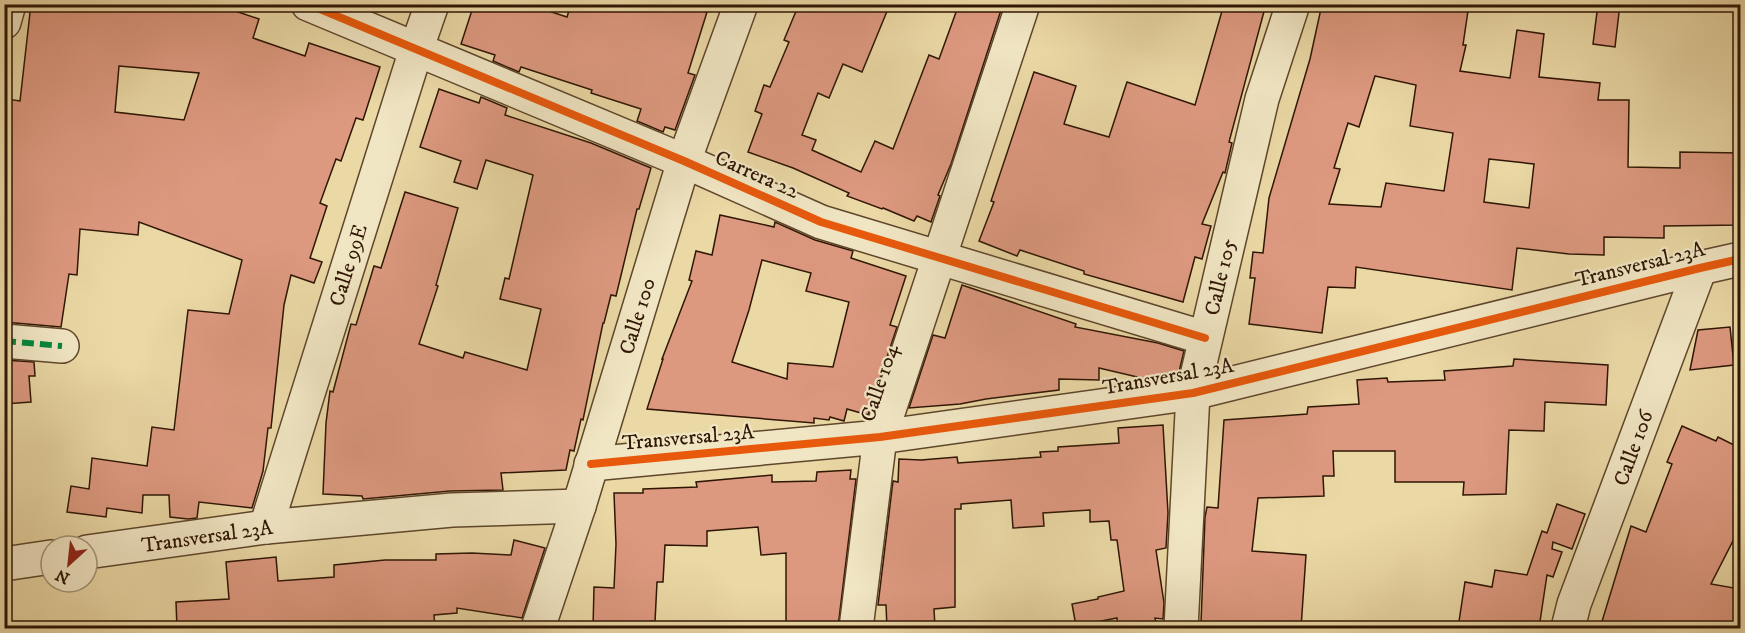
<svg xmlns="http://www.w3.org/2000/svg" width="1745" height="633" viewBox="0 0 1745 633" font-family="'IM FELL DW Pica',serif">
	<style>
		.building { fill: #dd9980; stroke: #2f1604; stroke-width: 1.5; fill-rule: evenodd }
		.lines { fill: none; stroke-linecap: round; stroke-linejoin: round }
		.minor-casing { stroke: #5e462c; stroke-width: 36 }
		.minor { stroke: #f1e6c4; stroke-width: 33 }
		.quiet { stroke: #00873e; stroke-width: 6; stroke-dasharray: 12 6; stroke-linecap: butt }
		.cycleway-casing { stroke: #f1e6c4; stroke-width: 11 }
		.cycleway { stroke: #e8590c; stroke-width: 8 }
		.labels { text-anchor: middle; stroke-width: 4.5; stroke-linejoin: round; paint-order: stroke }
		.street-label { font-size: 21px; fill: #2f1604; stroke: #f1e6c4 }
	</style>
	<rect width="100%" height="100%" fill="#ead8a5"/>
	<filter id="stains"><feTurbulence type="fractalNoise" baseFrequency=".00333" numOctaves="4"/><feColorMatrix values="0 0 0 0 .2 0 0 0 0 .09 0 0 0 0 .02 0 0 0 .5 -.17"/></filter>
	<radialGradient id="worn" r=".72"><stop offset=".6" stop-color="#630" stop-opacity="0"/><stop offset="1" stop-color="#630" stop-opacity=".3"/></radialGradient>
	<g class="building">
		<path d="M31,4H234L232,10L259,19L253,38L305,56L309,43L380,67L363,120L356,118L341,161L336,159L320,203L327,206L310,258L322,262L314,283L291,275L284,305L271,428H268L263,471L252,508L199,502L197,518L188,519L170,517L169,495H143L142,513L107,508L106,517L67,512L71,486L89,489L92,458L147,466L152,427L174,430L188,310L229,314L242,260L139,222L138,235L80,229L77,275L69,274L61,327L4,322V125L7,99L20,101ZM119,66L199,73L184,120L115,112Z"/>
		<polygon points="474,4 527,4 567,17 571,4 700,4 698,10 707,12 688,73 695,75 675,130 665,127 663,132 637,121 641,109 591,93 592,90 521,67 519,72 493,61 495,55 461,44"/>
		<polygon points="799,4 890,4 862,72 843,64 829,98 818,93 802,135 816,140 812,150 861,172 875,141 893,149 929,55 939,59 959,4 1003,4 951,164 938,195 940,196 931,222 917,216 914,221 883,208 882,209 847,196 849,193 793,168 748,152 762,114 755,111 764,85 770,87 789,42 784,40"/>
		<polygon points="1224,4 1266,4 1229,142 1232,143 1225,173 1223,172 1202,224 1211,226 1202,259 1195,257 1183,302 1084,274 1084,271 1020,250 1017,256 979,241 994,202 991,201 1034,72 1076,86 1064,124 1109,137 1127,82 1195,105"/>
		<path d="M1322,4H1469L1463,45H1466L1460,71L1510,78L1517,30L1544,34L1539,77L1600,83L1598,100H1629L1628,167L1680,168V152L1740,153V225L1664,226V238L1604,237V255L1569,254L1517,248L1512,290L1356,267L1355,288L1328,287L1322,333L1249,324L1255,278H1250L1253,252L1263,253L1269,198L1310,59ZM1375,76L1416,85L1410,126L1453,133L1444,191L1386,183L1381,207L1329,204L1340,169L1334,168L1348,123L1359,127ZM1489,159L1534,164L1529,208L1484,202Z"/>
		<polygon points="1598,4 1620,4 1615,47 1593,44"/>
		<polygon points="439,89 479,103 481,97 507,108 505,115 591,143 651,168 639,209 637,209 616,296 611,295 604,323 603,323 583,420 581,419 574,451 570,450 566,470 501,473 503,490 450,491 363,499 362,496 323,494 326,423 330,391 333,392 351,324 356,325 374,266 381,268 405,192 458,208 436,285 438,286 419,344 463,358 465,352 527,370 541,309 500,299 505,278 509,279 533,175 486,160 477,189 454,182 461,161 420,147"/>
		<path d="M720,215L774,227L775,222L815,240L853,251L851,258L906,276L890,325L897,327L868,415L847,409L844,421L830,417L829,420L814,418V423L647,409L663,359H662L692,281L689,280L696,251L712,255ZM762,260L811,273L806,291L849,302L833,367L788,363L787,379L732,362L749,310Z"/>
		<polygon points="962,285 1076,324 1075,327 1158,343 1184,351 1178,376 1163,373 1162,378 1150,380 1099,368 1099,380 1059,379 1059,390 986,399 960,404 909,408 933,335 945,338"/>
		<polygon points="1730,327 1734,365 1690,370 1698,330"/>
		<polygon points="1514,359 1608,365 1606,405 1545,402 1544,431 1509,430 1506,494 1463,495 1464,482 1395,482 1395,451 1333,451 1334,476 1323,476 1324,496 1258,498 1252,551 1306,555 1301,628 1242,628 1201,623 1205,517 1207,507 1218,508 1224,420 1307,414 1308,407 1359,404 1357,380 1387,378 1388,382 1445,380 1444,371 1513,366"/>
		<polygon points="4,360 34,362 35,376 29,376 31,402 4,404"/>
		<polygon points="1163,425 1168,513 1166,548 1156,550 1164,603 1163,619 1155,618 1157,628 1118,628 1117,618 1076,626 1072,604 1098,599 1098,597 1124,591 1117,540 1111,540 1109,521 1090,522 1090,510 1043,513 1044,526 1013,528 1011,500 961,504 961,509 955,509 955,607 934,609 935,628 887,628 886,605 878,605 893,481 898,482 899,459 921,460 957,457 958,463 1041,457 1040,452 1058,451 1058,447 1119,443 1118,428"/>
		<polygon points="1682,426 1716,441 1718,437 1740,448 1740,527 1711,584 1740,589 1736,628 1600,628 1631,526 1646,532 1672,464 1667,462"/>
		<polygon points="851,470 850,479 856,479 838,627 786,625 786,553 761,555 758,527 707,531 707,546 665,545 663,582 657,582 655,622 651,621 651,628 593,628 594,587 614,588 616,544 614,493 643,493 643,489 697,487 696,482 772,475 772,482 816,481 817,472"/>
		<polygon points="1557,504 1585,514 1572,549 1553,542 1552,549 1562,552 1553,577 1547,575 1539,628 1458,628 1465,582 1492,587 1495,570 1527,575 1542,531 1547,533"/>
		<polygon points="514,540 545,548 522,618 457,608 457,613 434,615 435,628 177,628 176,602 229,599 226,562 276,557 278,581 334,577 334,565 385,560 436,560 436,554 472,553 511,555"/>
	</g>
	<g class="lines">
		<g class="minor-casing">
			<g id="minor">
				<polyline points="308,4 684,161 821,222 1205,338"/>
				<polyline points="4,22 9,4"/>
				<polyline points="4,341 62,346"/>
				<polyline points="591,464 880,437 1193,393 1700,268 1740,259"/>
				<polyline points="266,527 416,50 432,4"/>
				<polyline points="87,552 266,527 452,510 579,506"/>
				<polyline points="4,564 51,557"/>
				<polyline points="538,628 579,506 684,161 741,4"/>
				<polyline points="856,628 880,437 1023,4"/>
				<polyline points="1181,628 1193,393 1262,99 1293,4"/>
				<polyline points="1568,628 1574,604 1700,268"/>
			</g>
		</g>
		<use href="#minor" class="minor"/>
		<polyline class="quiet" points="4,341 62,346"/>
		<g class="cycleway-casing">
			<g id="cycleway">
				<polyline points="308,4 684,161 821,222 1205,338"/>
				<polyline points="591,464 880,437 1193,393 1700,268 1740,259"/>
			</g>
		</g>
		<use href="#cycleway" class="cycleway"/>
	</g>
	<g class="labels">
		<g class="street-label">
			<text transform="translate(757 174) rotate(24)" y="7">Carrera 22</text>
			<text transform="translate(1640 264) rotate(-14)" y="7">Transversal 23A</text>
			<text transform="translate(348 265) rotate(-73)" y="7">Calle 99E</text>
			<text transform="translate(1220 277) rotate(-77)" y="7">Calle 105</text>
			<text transform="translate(637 316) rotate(-73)" y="7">Calle 100</text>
			<text transform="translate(1168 376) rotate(-10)" y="7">Transversal 23A</text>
			<text transform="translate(879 383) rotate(-72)" y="7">Calle 104</text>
			<text transform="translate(688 437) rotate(-5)" y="7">Transversal 23A</text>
			<text transform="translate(1633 448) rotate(-70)" y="7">Calle 106</text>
			<text transform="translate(207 536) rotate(-8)" y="7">Transversal 23A</text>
		</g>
	</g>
	<rect width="1745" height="633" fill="none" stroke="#ead8a5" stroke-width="24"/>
	<rect x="6" y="6" width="1733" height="621" fill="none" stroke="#2f1604" stroke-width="3"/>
	<rect x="12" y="12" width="1721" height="609" fill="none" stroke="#2f1604" stroke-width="1.5"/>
	<g transform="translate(69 564) rotate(207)"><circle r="28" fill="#f1e6c4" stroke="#a39377" stroke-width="1.5"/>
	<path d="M0-4.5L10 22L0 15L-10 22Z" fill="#8f2418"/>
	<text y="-9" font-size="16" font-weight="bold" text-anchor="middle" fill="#2f1604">N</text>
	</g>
	<rect width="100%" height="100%" filter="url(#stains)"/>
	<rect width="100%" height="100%" fill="url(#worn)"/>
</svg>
